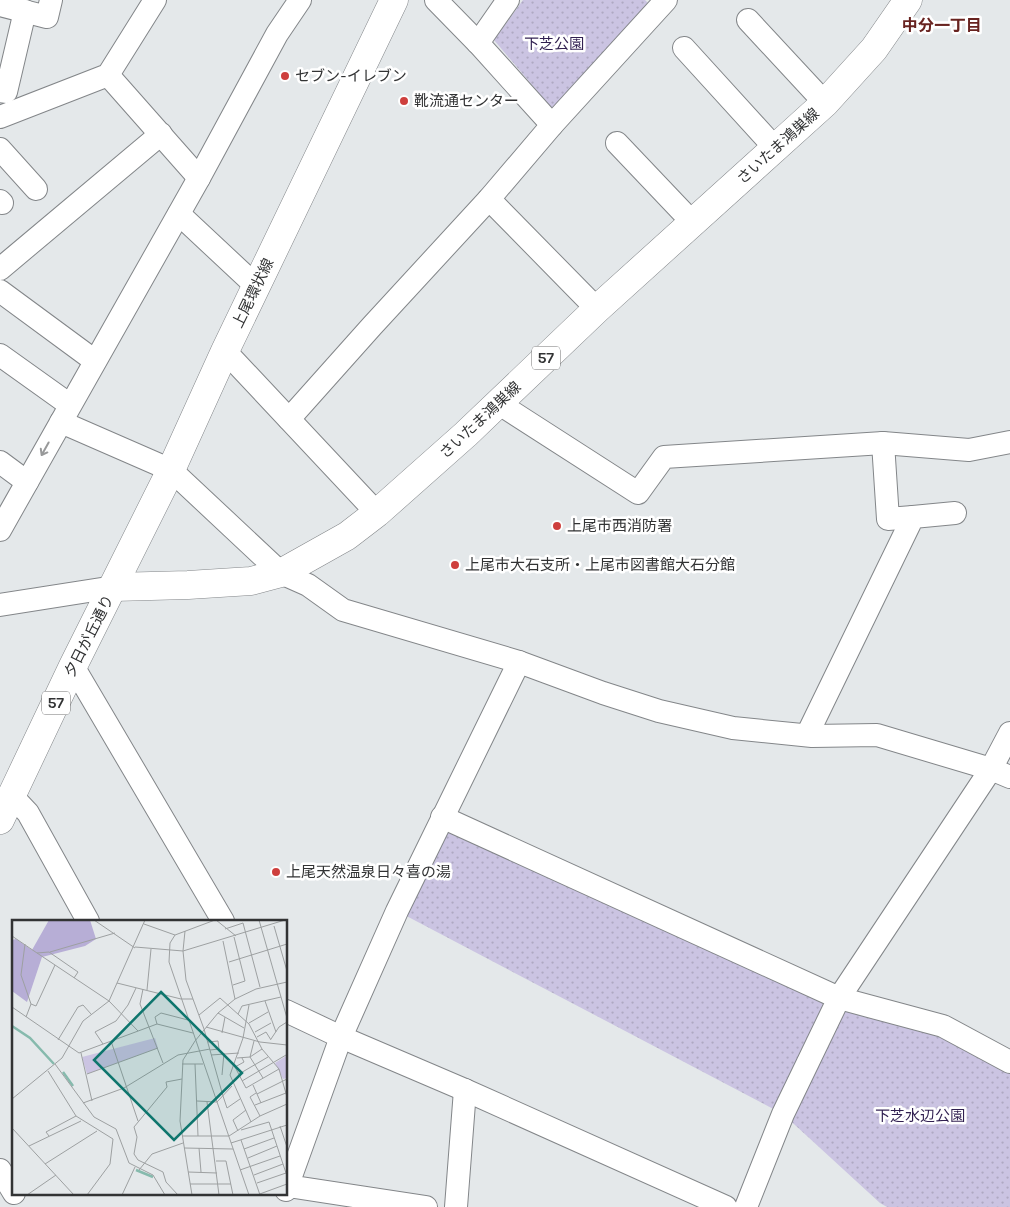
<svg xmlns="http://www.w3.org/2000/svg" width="1010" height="1207" viewBox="0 0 1010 1207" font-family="'Space Grotesk','Noto Sans JP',sans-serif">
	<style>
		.park { fill: url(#park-dots) }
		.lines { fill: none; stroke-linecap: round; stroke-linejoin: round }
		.minor-casing { stroke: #838689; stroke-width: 24 }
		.major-casing { stroke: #838689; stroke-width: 29 }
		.minor { stroke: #fff; stroke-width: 22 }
		.major { stroke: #fff; stroke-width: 28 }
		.oneway { stroke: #98999a }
		.poi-dot { fill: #ce3f3d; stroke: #fff; stroke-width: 2 }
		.labels { text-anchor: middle; stroke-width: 5; stroke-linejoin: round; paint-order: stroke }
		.shield { fill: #fff; stroke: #707071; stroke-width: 1 }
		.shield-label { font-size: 14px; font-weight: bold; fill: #323334 }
		.park-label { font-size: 15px; fill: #301f50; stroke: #fff }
		.poi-label { font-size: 15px; fill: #323334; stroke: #fff; text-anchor: start }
		.street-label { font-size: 15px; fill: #323334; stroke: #fff }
		.neighbourhood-label { font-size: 16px; font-weight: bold; fill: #682320; stroke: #fff }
		.inset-river { fill: none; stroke: #86baad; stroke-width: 2.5 }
		.inset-road { fill: none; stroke: #9da0a1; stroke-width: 1 }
		.view { fill: #0f766e; fill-opacity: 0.15; stroke: #0f766e; stroke-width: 2.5 }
		.inset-edge { fill: none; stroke: #323334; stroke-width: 2.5 }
	</style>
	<defs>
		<pattern id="park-dots" width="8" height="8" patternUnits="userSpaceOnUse" patternTransform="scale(1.25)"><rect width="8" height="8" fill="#cbc4e2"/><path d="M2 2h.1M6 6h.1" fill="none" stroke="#afa9c2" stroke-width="1.8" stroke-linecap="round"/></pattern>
	</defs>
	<rect width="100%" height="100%" fill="#e4e8ea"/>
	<g class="park">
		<polygon points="523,0 645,0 650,5 554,111 494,40"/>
		<polygon points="442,817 1010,1062 1010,1207 887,1207 880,1203 783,1114 397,911"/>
	</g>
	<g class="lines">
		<g class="minor-casing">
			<g id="minor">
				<polyline points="436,0 478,43 552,125"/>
				<polyline points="0,5 47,17 51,0"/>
				<polyline points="748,20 825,103"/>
				<polyline points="478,43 508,0"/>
				<polyline points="684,48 776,149"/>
				<polyline points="108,75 199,178"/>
				<polyline points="0,91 6,92 25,11"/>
				<polyline points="0,117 108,75 155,0"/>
				<polyline points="617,143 693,223"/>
				<polyline points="0,149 36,189"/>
				<polyline points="489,199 597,309"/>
				<polyline points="0,201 2,203"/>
				<polyline points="179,214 256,286"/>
				<polyline points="0,269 161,134"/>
				<polyline points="0,291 95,361"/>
				<polyline points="225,351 377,513"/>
				<polyline points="0,355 70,405"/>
				<polyline points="498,403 638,493 664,457 883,443 969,450 1010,442"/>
				<polyline points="289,419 372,326 489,199 552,125 666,0"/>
				<polyline points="61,422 171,470 281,573 308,585 343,610 519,662 603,693 659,711 733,728 812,736 877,735 991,769 1010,777"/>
				<polyline points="883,443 888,519 913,517"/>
				<polyline points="0,462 27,482"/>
				<polyline points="0,530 199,178 277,34 300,0"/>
				<polyline points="0,605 114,587"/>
				<polyline points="73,666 223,921"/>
				<polyline points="807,735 913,517 955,513"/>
				<polyline points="12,796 28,813 88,921"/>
				<polyline points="442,817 839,998 943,1026 1010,1062"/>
				<polyline points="286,1011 341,1037 465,1090 726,1207"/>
				<polyline points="0,1170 14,1193"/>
				<polyline points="288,1186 426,1207"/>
				<polyline points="286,1190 341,1037 397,911 519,662"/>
				<polyline points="456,1207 465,1090"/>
				<polyline points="746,1207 783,1114 839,998 991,769 1010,733"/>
			</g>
		</g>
		<g class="major-casing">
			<g id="major">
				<polyline points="114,587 188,585 251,581 281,573 347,536 377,513 466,434 597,309 825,103 874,49 908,0"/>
				<polyline points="0,820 73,666 171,470 225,351 394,0"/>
			</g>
		</g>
		<use href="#minor" class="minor"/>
		<use href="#major" class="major"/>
	</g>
	<defs><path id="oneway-shaft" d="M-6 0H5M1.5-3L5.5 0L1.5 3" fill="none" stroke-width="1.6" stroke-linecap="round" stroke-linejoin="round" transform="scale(1.25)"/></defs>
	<use class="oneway" href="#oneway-shaft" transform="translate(45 449) rotate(119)"/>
	<g class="poi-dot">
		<circle cx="285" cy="76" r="5"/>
		<circle cx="404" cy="101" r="5"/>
		<circle cx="557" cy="526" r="5"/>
		<circle cx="455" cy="565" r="5"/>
		<circle cx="276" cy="872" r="5"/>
	</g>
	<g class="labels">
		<g class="shield">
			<rect x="532" y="346.5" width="28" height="23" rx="4"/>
			<rect x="42" y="691.5" width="28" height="23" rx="4"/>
		</g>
		<g class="shield-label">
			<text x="546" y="363">57</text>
			<text x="56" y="708">57</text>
		</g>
		<g class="park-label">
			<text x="554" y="49">下芝公園</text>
			<text x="920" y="1121">下芝水辺公園</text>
		</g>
		<g class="poi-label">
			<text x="295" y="81">セブン-イレブン</text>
			<text x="414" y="106">靴流通センター</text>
			<text x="567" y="531">上尾市西消防署</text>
			<text x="465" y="570">上尾市大石支所・上尾市図書館大石分館</text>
			<text x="286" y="877">上尾天然温泉日々喜の湯</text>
		</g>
		<g class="street-label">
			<text transform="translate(778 146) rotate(-42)" y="5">さいたま鴻巣線</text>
			<text transform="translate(253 293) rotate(-64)" y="5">上尾環状線</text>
			<text transform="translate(480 420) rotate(-43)" y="5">さいたま鴻巣線</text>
			<text transform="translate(89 636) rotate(-63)" y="5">夕日が丘通り</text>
		</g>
		<g class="neighbourhood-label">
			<text x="942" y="31">中分一丁目</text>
		</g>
	</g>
	<g transform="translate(12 920)">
		<rect width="275" height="275" fill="#e4e8ea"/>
		<path d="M274,136L275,158L271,159L263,143Z" fill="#cbc4e2"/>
		<path d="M37,0H78L84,19L73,26L30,37L15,82L0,71V20L4,19L20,30Z" fill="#b7aed6"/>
		<path d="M143,118L146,128L75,154L70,137Z" fill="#cbc4e2"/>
		<path class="inset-river" d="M0,106L18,118L42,144M51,152L61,166M124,250L141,257"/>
		<path class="inset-road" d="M82,0L123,28M203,0L163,15L158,23L157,42L237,275M204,0L224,16M247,0L275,98M132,4L163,15M262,6L275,51M213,9L231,3L248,67M173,11L171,31L174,60L192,109L211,176L215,188L228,179M0,16L25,33L37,32L66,52L62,58M211,21L223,79M13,24L9,55L19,84L14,97M123,27L171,31L273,0M38,32L103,13M25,33L97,81L126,111M217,42L275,24M105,63L169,79H181M221,65L233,61L222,17M131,69L128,84L151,143M135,70L139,29M253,81L264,112M19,84L24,86L43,45M237,85L231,118L218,155L239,202M0,87L67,133L145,104L181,113M206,93L232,108M226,94L230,86L269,77M187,95L208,78L237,104L250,129L267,149L275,177M237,103L256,92M145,104L143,97L149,93L176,100M194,107L248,122L275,125M243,112L259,103M210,113L213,97M245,117L254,112L259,120M259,119L267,107L275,102M46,120L66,87L71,85L79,94M99,121L126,201M183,121L206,93L223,79L244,69L275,62M242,121L238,137L251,158M196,122L206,121L207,129L198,130M91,124L83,112L104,101L116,85L124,68M69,133L80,181M199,135L227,133M225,138L238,137L250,129M230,138L232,142L223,147L234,168L267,149M43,144L82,197L104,209L117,243L141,255L153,275M170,144H191M183,144L186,216M36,151L64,196L101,219L98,244L75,275M75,154L146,128M227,154L256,137M210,155L212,133M230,161L274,135M241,165L249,183M244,173L238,177L248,196M245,174L275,159M0,179L50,138L71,101L97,81L133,0M185,181L205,182L220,166M195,182L207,275M71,183L112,168L166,135L198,129M243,185L274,173M268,206L275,227M0,208L62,275M229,210L257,202L275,256M226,211L221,200L234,190M37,216L34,212L64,196M170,216H217L248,196L275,184M229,220L248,275M219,223L275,205M17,226L69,201M172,228L221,229M187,228L189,252M232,229L262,218M236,238L265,226M204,241H214L221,275M33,244L85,211M127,250L140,234L171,223M228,250L268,236M176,252L205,253M242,255L271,244M245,263L274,253M178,264H219M15,275L44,255M110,275L123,247M166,275L154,262L151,252L126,240L122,234L125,217L122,207L155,167L154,162L170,159M180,275L168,201L171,140L183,121M245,275L275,264"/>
		<path class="view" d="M149,72L230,153L162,220L82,140Z"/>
		<rect width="275" height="275" class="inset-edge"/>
	</g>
</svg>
